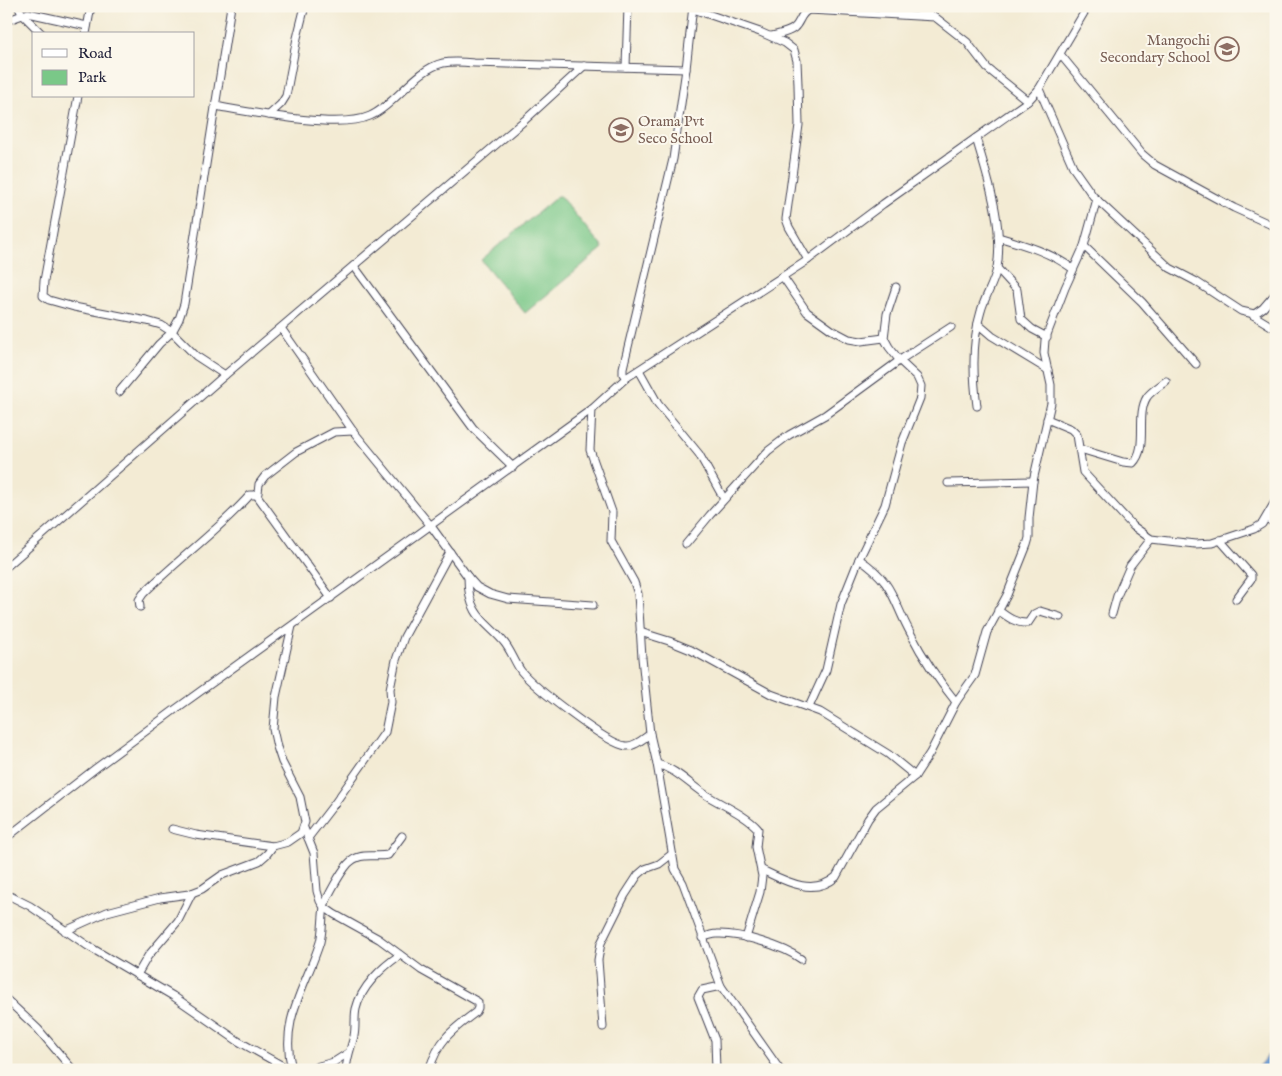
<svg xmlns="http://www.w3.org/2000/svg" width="1282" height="1076" viewBox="0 0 1282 1076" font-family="'IM FELL English',serif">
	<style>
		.green { fill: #7ac888; stroke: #4e7562 }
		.water { fill: #6c9dd6; stroke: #476088 }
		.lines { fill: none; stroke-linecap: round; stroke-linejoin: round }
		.minor-casing { stroke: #414052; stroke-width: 9 }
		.minor { stroke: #fff; stroke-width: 7 }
		.labels { text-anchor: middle; stroke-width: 4; stroke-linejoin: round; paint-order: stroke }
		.education-label { font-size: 15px; fill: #785e54; stroke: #fbf7ec; text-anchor: end }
	</style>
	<rect width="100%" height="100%" fill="#fbf7ec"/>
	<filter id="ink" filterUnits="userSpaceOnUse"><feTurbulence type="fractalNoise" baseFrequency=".02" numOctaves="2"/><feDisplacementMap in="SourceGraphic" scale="10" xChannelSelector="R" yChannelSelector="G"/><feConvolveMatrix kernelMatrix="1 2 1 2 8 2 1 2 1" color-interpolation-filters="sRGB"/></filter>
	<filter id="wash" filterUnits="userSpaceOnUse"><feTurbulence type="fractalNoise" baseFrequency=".0096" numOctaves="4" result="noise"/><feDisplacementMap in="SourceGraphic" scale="20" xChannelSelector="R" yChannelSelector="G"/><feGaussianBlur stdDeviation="1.12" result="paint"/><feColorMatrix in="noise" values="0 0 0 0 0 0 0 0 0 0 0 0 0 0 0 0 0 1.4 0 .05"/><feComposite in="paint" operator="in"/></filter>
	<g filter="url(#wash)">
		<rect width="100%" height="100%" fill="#f3ebd4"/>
		<polygon class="green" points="559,195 603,248 525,313 481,260"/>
		<polygon class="water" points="1276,1046 1276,1070 1255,1070"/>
	</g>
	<g filter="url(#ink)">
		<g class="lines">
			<g class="minor-casing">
				<g id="minor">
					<polyline points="18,6 22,14 42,34"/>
					<polyline points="911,6 935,17 967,42 987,68 1028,101"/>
					<polyline points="693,9 760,32 785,43 794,50 797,61 798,85 799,125 786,219 789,227 808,260"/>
					<polyline points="6,21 28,13 87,26"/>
					<polyline points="86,34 91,6"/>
					<path d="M771,36C779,34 788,33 794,28C801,22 800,13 809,10L935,17"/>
					<polyline points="1060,54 1129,138 1142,154 1155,165 1234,208 1276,227"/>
					<polyline points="626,67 628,6"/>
					<polyline points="1039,89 1074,169 1093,196 1170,268 1195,281 1241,311 1254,314 1253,315 1276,329"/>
					<polyline points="78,96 44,281 43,296 49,300 74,307 147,321 161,325 172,332 196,356 225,375"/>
					<path d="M215,106C250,112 339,130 370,116C395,105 416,69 443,63C453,61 464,62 474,63L686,69"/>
					<polyline points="269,115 281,104 286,96 297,38 305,6"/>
					<path d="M976,138C988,179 1004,225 997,268C994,284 985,296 981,311C972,340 973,376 977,406"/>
					<path d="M998,237C1025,245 1050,252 1073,269"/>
					<polyline points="1084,246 1142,302 1196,364"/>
					<polyline points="354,266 473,428 513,467"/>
					<polyline points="997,268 1017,290 1021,319 1032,329 1047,337"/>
					<polyline points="783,277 807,312 832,330 849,339 861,341 884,338"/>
					<polyline points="1253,315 1263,308 1276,293"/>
					<polyline points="978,324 992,336 1048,370"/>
					<polyline points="281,328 353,431 431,526 468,577 477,587 490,594 508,599 593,605"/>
					<polyline points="639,370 658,404 699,454 724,499"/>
					<polyline points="626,378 623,374 623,368 673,159 686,69 693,6"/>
					<polyline points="119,392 159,344 172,332 179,319 184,304 231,6"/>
					<polyline points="592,409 590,450 612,512 611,541 634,582 638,594 642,658 650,734 657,764 675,869 683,883 721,986 780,1070"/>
					<polyline points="1047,419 1071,429 1077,435 1083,472 1133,526 1151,539 1195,544 1212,543 1254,529 1262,524 1276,500"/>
					<path d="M1080,449L1123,462L1133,463C1149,447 1135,416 1147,397C1151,391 1160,386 1166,381"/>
					<polyline points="948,483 1033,481"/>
					<polyline points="256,494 331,598"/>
					<polyline points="1267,518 1276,525"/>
					<polyline points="1220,540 1251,575 1251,579 1236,599"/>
					<polyline points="686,544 710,515 768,451 789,435 825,415 903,358 951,327"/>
					<path d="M859,559C895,583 892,600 911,634C923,658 939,681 956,702"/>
					<polyline points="6,567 225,375 525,120 584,66"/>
					<path d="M468,577C468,589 469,600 475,610C482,623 494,630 503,641C511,650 514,661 521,671C534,687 607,744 626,746C634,747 643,739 650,734"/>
					<path d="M140,607L139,600L143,594C177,560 218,531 250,495H255L258,493L259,484L265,476L296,452L334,432L353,431"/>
					<path d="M998,610C1007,617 1017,624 1028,623L1034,614L1040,611L1060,617"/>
					<polyline points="1112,614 1117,596 1130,566 1151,539"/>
					<polyline points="640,632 669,641 691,650 771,694 820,712 888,754 915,776"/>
					<polyline points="809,707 826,670 841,604 859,559 885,505 902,443 920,398 921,386 917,377 900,361 889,347 884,338 887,314 896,287"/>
					<path d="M657,764C676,769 689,784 706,795C722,805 746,815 758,829L756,847L762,876L760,892L746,938"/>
					<path d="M304,828L314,853L317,891L320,901L324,907L334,914L379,939L421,970L478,1002V1008L476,1012C452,1030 439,1039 429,1070"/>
					<polyline points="172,829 196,835 273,846 288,842 301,833 305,822 300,797 282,762 277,747 273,729 276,697 292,626"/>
					<polyline points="6,838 96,768 173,711 592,409 626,378 808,260 883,204 1028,101 1039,89 1088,6"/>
					<polyline points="308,838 335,803 385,732 391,702 390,689 396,660 404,637 450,552"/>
					<path d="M762,870C785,881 813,897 836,877L868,819L876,808L915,776L930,753L956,702L975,675L987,632L1007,595L1027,545L1029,538V518L1033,481L1051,403V385L1044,353L1045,340L1065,288L1084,246L1097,199"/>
					<polyline points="6,894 30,906 88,946 173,996 238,1041 290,1070"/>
					<polyline points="65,931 107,912 160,898 189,894 202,889 222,875 259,861 267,854 273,846"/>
					<path d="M702,938C707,936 712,934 717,934C740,933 783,946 801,959"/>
					<polyline points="137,975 148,956 178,921 192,893"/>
					<polyline points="6,999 38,1029 73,1070"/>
					<polyline points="603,1027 598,960 601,943 625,895 638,875 645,869 659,864 672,854"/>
					<path d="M292,1070C279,1020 306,987 320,942C323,930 322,919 324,907C327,896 341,872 348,864C360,851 373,858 388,855L402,836"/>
					<polyline points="303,1070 305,1070"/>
					<polyline points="313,1070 319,1066 334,1062 348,1053"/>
					<path d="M346,1070C347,1057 351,1048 354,1036C356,1027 354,1018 356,1009C361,987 382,967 400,955"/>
					<polyline points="716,1070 715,1040 698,997 702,990 721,986"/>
				</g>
			</g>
			<use href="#minor" class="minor"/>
		</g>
	</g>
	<defs>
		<g id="school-ring" transform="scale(1.25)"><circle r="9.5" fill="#fbf7ec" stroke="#8d6e63" stroke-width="1.5"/><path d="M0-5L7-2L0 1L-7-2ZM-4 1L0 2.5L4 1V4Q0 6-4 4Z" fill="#8d6e63"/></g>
	</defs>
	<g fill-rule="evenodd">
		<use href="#school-ring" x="1227" y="49"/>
		<use href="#school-ring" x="621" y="130"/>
	</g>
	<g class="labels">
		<g class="education-label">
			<text x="1210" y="45">Mangochi<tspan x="1210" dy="17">Secondary School</tspan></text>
			<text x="638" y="126" text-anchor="start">Orama Pvt<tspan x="638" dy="17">Seco School</tspan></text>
		</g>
	</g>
	<rect width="1282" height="1076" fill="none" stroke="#fbf7ec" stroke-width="25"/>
	<rect x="32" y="32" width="162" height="65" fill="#fbf7ec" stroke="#a4a2a5"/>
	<rect x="42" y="49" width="25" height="8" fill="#ffffff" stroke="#a4a2a5"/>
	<text x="78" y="58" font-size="15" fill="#22223b">Road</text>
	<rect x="42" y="70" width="25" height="15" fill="#7ac888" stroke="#a4a2a5"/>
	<text x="78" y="82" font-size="15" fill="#22223b">Park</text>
</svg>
